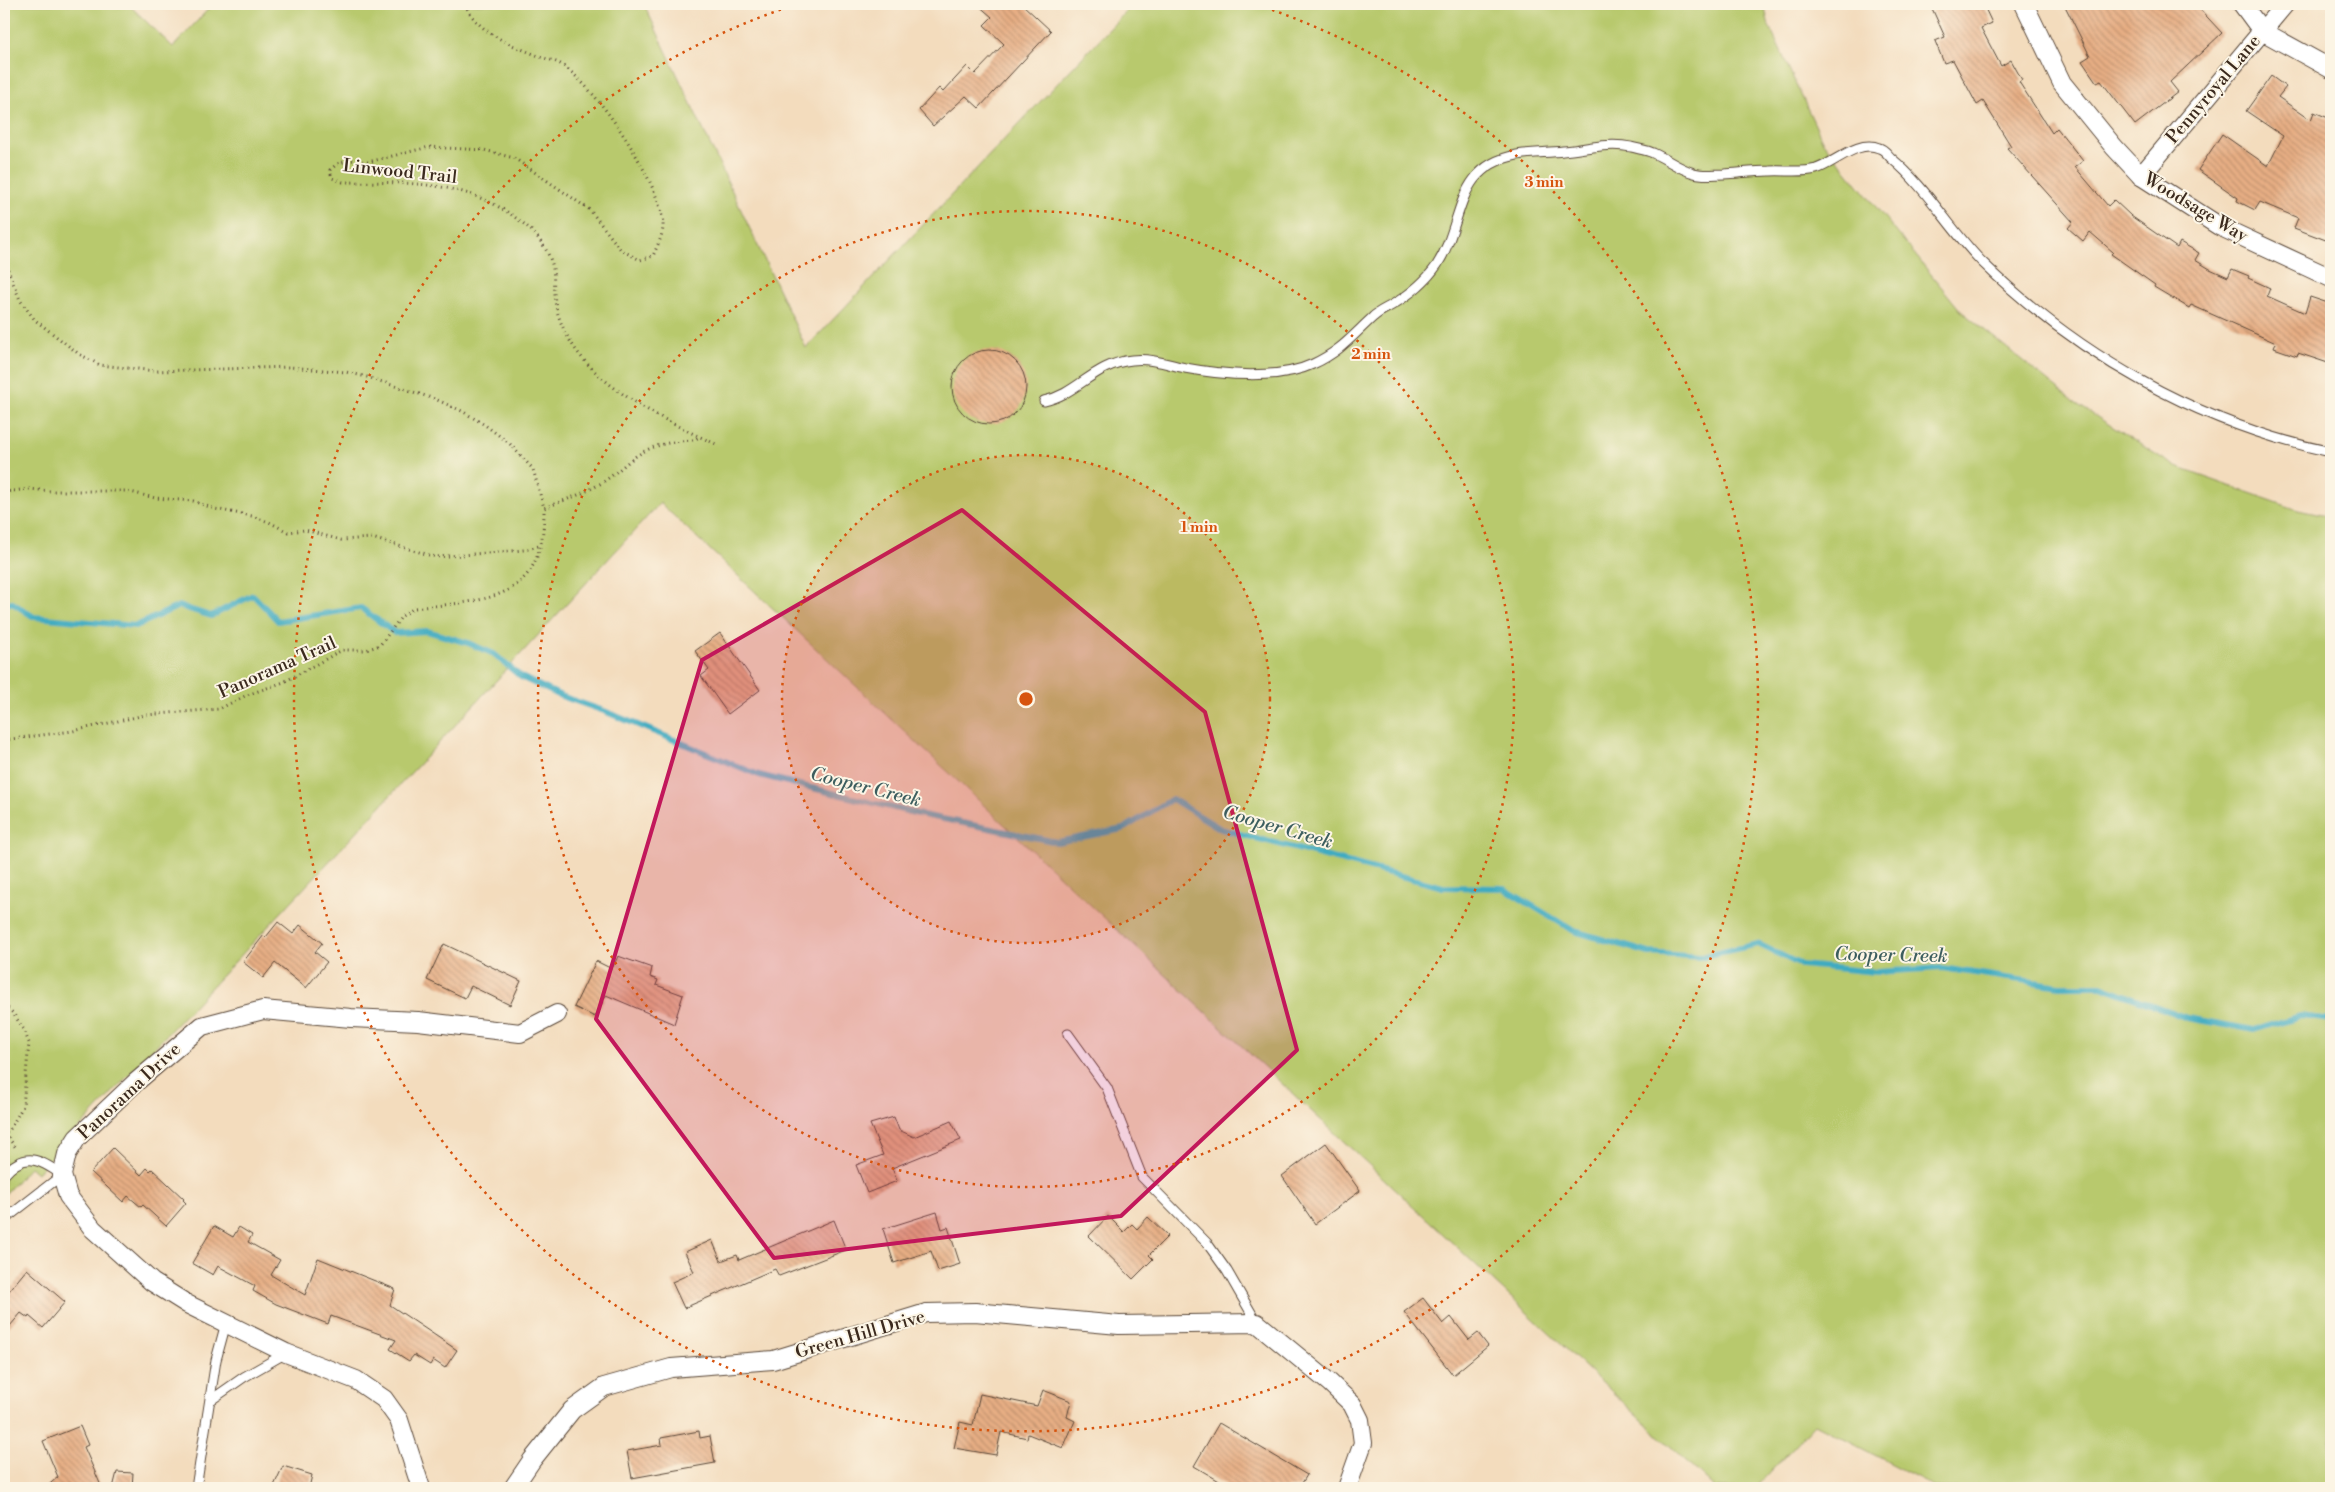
<svg xmlns="http://www.w3.org/2000/svg" width="2335" height="1492" viewBox="0 0 2335 1492" font-family="'Libre Bodoni',serif">
	<style>
		.green { fill: #b8c96d; stroke: #7a7a46 }
		.lines { fill: none; stroke-linecap: round; stroke-linejoin: round }
		.stream { stroke: #41abc1; stroke-width: 6 }
		.building { fill: url(#building-back-hatch) }
		.service-casing { stroke: #574536; stroke-width: 11 }
		.minor-casing { stroke: #574536; stroke-width: 20 }
		.path { stroke: #574536; stroke-width: 3; stroke-dasharray: 1 4; stroke-linecap: butt }
		.service { stroke: #fff; stroke-width: 9 }
		.minor { stroke: #fff; stroke-width: 18 }
		.marked { fill: #c2185b; fill-opacity: 0.2; stroke: #c2185b; stroke-width: 4; stroke-linejoin: round }
		.ring { fill: none; stroke: #d7540e; stroke-width: 2.5; stroke-dasharray: 2.5 5 }
		.labels { text-anchor: middle; stroke-width: 4; stroke-linejoin: round; paint-order: stroke }
		.street-label { font-size: 18px; fill: #3b2a1e; stroke: #fcf5e5 }
		.water-label { font-size: 19px; font-style: italic; fill: #3d5e5f; stroke: #fcf5e5 }
		.centre { fill: #d7540e; stroke: #fcf5e5; stroke-width: 2.5 }
		.ring-label { font-size: 15px; text-anchor: middle; font-weight: bold; fill: #d7540e; stroke: #fcf5e5; stroke-width: 4; stroke-linejoin: round; paint-order: stroke }
	</style>
	<defs>
		<pattern id="building-back-hatch" width="6" height="6" patternUnits="userSpaceOnUse" patternTransform="scale(1.25)"><rect width="6" height="6" fill="#e7ae84"/><path d="M-1 5l2 2M0 0l6 6M5-1l2 2" fill="none" stroke="#bc8e6b"/></pattern>
	</defs>
	<rect width="100%" height="100%" fill="#fcf5e5"/>
	<filter id="ink" filterUnits="userSpaceOnUse"><feTurbulence type="fractalNoise" baseFrequency=".02" numOctaves="2"/><feDisplacementMap in="SourceGraphic" scale="10" xChannelSelector="R" yChannelSelector="G"/><feConvolveMatrix kernelMatrix="1 2 1 2 8 2 1 2 1" color-interpolation-filters="sRGB"/></filter>
	<filter id="wash" filterUnits="userSpaceOnUse"><feTurbulence type="fractalNoise" baseFrequency=".0096" numOctaves="4" result="noise"/><feDisplacementMap in="SourceGraphic" scale="20" xChannelSelector="R" yChannelSelector="G"/><feGaussianBlur stdDeviation="1.12" result="paint"/><feColorMatrix in="noise" values="0 0 0 0 0 0 0 0 0 0 0 0 0 0 0 0 0 1.4 0 .05"/><feComposite in="paint" operator="in"/></filter>
	<g filter="url(#wash)">
		<rect width="100%" height="100%" fill="#f3dcbd"/>
		<polygon class="green" points="4,4 128,4 173,47 213,4 644,4 806,348 1133,4 1764,4 1769,26 1823,142 1961,311 2075,403 2176,467 2298,510 2331,517 2331,1488 1945,1488 1936,1487 1815,1424 1755,1488 1715,1488 660,503 352,837 37,1173 30,1167 4,1195"/>
		<g class="lines">
			<polyline class="stream" points="4,606 11,602 34,617 136,626 179,606 211,616 253,595 278,621 361,608 395,633 427,631 468,643 494,654 521,677 561,696 604,711 759,775 918,814 1057,842 1123,829 1172,799 1221,829 1443,887 1503,888 1574,931 1649,953 1700,957 1758,944 1801,965 1876,972 1942,968 2060,986 2101,986 2187,1018 2254,1030 2300,1016 2331,1020"/>
		</g>
		<g id="blocks">
			<g class="building">
				<polygon points="977,4 1022,4 1051,31 979,108 966,96 933,126 919,110 939,88 943,92 967,66 975,74 1004,44 984,25 992,17"/>
				<polygon points="1930,4 1983,4 1992,23 1981,28 2001,66 2011,60 2022,80 2019,82 2052,133 2057,128 2083,161 2075,167 2108,206 2114,200 2131,216 2177,248 2180,242 2199,253 2195,260 2210,269 2228,277 2232,269 2249,276 2248,278 2270,288 2267,296 2305,313 2310,297 2331,304 2331,364 2298,353 2297,356 2274,348 2276,343 2191,305 2189,308 2154,287 2155,285 2111,254 2113,252 2090,232 2083,241 2068,228 2073,222 2007,148 2011,146 1983,101 1977,105 1953,60 1944,63 1935,41 1945,37"/>
				<polygon points="2064,4 2195,4 2222,33 2170,82 2178,92 2135,125 2101,81 2097,83 2082,61 2090,56"/>
				<polygon points="2271,76 2286,87 2278,97 2311,120 2314,112 2331,119 2331,242 2294,228 2298,218 2260,202 2255,210 2237,201 2238,198 2198,170 2222,134 2268,166 2283,136 2246,111"/>
				<circle cx="989" cy="387" r="37"/>
				<polygon points="720,633 760,690 728,714 701,676 709,670 695,651"/>
				<polygon points="278,922 293,934 300,925 322,943 315,952 327,962 306,988 275,963 263,978 243,962 264,935 266,937"/>
				<polygon points="444,944 521,981 510,1005 471,986 465,998 427,980"/>
				<polygon points="618,956 652,968 650,977 658,980 656,985 683,995 674,1024 606,995 595,1017 574,1007 596,961 612,969"/>
				<polygon points="894,1117 899,1130 914,1137 951,1121 961,1140 892,1168 897,1181 867,1193 856,1165 883,1155 870,1124"/>
				<polygon points="1326,1143 1360,1191 1315,1224 1282,1176"/>
				<polygon points="113,1148 141,1175 147,1168 150,1171 152,1169 184,1199 183,1200 186,1203 166,1226 143,1205 141,1207 128,1196 123,1202 91,1172"/>
				<polygon points="937,1212 942,1229 948,1227 960,1264 938,1271 931,1251 894,1263 883,1229"/>
				<polygon points="1108,1216 1124,1232 1132,1224 1137,1229 1148,1217 1168,1236 1149,1255 1153,1259 1133,1279 1089,1236"/>
				<polygon points="834,1220 846,1250 779,1276 775,1269 684,1308 672,1282 694,1272 685,1252 712,1240 721,1261 737,1255 739,1260"/>
				<polygon points="214,1226 233,1237 239,1227 252,1235 248,1242 280,1260 271,1275 305,1295 318,1258 395,1289 390,1305 457,1350 445,1368 433,1360 430,1365 414,1355 409,1361 390,1349 396,1340 331,1316 328,1324 276,1304 253,1291 255,1286 218,1266 213,1275 192,1263"/>
				<polygon points="27,1269 65,1302 43,1328 29,1316 28,1318 21,1313 4,1333 4,1297"/>
				<polygon points="1423,1298 1443,1324 1451,1317 1469,1340 1478,1333 1488,1346 1453,1375 1404,1312"/>
				<polygon points="1043,1390 1071,1401 1067,1417 1075,1421 1063,1448 1028,1434 1027,1438 1001,1432 996,1455 954,1448 960,1422 973,1425 980,1394 1037,1406"/>
				<polygon points="1219,1423 1307,1475 1299,1488 1231,1488 1194,1466"/>
				<polygon points="80,1426 88,1445 84,1447 102,1488 45,1488 58,1477 43,1441"/>
				<polygon points="699,1431 700,1438 710,1436 715,1463 632,1478 627,1451 662,1445 661,1438"/>
				<polygon points="283,1466 312,1475 309,1488 273,1488"/>
				<polygon points="117,1472 133,1473 132,1488 113,1488"/>
			</g>
		</g>
	</g>
	<g filter="url(#ink)">
		<use href="#blocks" fill-opacity="0" stroke="#574536" stroke-width="1"/>
		<g class="lines">
			<g class="service-casing">
				<g id="service">
					<path d="M1044,401C1078,394 1093,364 1132,360C1151,358 1167,364 1185,368C1222,375 1279,380 1313,364C1341,351 1351,337 1373,317C1378,312 1385,309 1392,305C1409,295 1426,281 1437,265C1465,222 1453,167 1517,155C1533,152 1548,153 1563,151C1586,149 1608,142 1631,147C1638,149 1647,150 1653,153C1667,159 1679,169 1694,173C1703,176 1715,174 1724,174C1740,173 1755,171 1770,171C1784,170 1802,173 1816,169C1835,163 1858,139 1879,148C1884,149 1887,154 1891,158C1926,187 1949,228 1981,261C2078,356 2199,424 2331,452"/>
					<polyline points="1068,1034 1107,1088 1142,1177 1207,1243 1227,1271 1257,1323"/>
					<path d="M4,1175C25,1151 40,1159 62,1175L4,1220"/>
					<polyline points="211,1400 244,1377 286,1353"/>
					<polyline points="196,1488 216,1360 226,1323"/>
				</g>
			</g>
			<g class="minor-casing">
				<g id="minor">
					<polyline points="2024,4 2062,83 2114,147 2141,176 2219,226 2331,278"/>
					<polyline points="2242,4 2262,31 2331,69"/>
					<polyline points="2141,176 2285,4"/>
					<polyline points="421,1488 399,1420 384,1399 356,1380 286,1353 187,1304 152,1282 93,1229 68,1196 62,1175 67,1154 77,1138 136,1082 202,1026 263,1010 351,1018 418,1021 520,1033 557,1014"/>
					<polyline points="513,1488 532,1460 572,1410 604,1387 671,1368 773,1360 926,1313 975,1312 1119,1325 1257,1323 1330,1383 1352,1404 1360,1420 1363,1443 1347,1488"/>
				</g>
			</g>
			<g class="path">
				<path d="M465,4C478,34 512,45 541,57C547,59 556,61 562,65C598,89 659,180 663,223C664,234 657,246 653,256L640,260L621,250L590,210L514,158L484,150L429,147L368,162L350,160L337,164L330,170L332,178L343,182C405,183 463,179 516,218C532,229 544,242 551,261C555,271 553,284 554,294C556,313 562,328 572,344C600,389 668,423 716,444"/>
				<path d="M4,260L20,300L35,320L79,354L100,365L156,371L290,367L346,372L367,377L435,399L462,411L485,425L509,443L533,469L544,508C562,501 581,495 598,485C611,478 620,468 632,459C650,445 672,441 694,440L699,437"/>
				<polyline points="4,492 29,489 51,491 126,491 155,498 193,501 215,509 252,516 269,522 288,532 305,530 341,540 372,538 436,557 524,550 542,545"/>
				<path d="M4,740L73,731L145,715L219,709L247,695L284,682L342,650H366L380,645L402,616L414,608C489,600 545,602 544,508"/>
				<polyline points="4,1005 13,1013 24,1030 29,1043 23,1106 10,1129 4,1135"/>
				<polyline points="5,1134 17,1149"/>
			</g>
			<use href="#service" class="service"/>
			<use href="#minor" class="minor"/>
		</g>
	</g>
	<path class="marked" d="M962,510L1205,712L1297,1050L1121,1216L774,1258L596,1019L702,660Z"/>
	<circle cx="1026" cy="699" r="244" fill="#d7540e" fill-opacity=".12"/>
	<g class="ring">
		<circle cx="1026" cy="699" r="244"/>
		<circle cx="1026" cy="699" r="488"/>
		<path d="M1258 5A732 732 0 1 1 794 5"/>
	</g>
	<g class="labels">
		<g class="street-label">
			<text transform="translate(2213 89) rotate(-50)" y="6">Pennyroyal Lane</text>
			<text transform="translate(400 171) rotate(6)" y="6">Linwood Trail</text>
			<text transform="translate(2196 207) rotate(31)" y="6">Woodsage Way</text>
			<text transform="translate(277 667) rotate(-24)" y="6">Panorama Trail</text>
			<text transform="translate(129 1091) rotate(-43)" y="6">Panorama Drive</text>
			<text transform="translate(860 1334) rotate(-16)" y="6">Green Hill Drive</text>
		</g>
		<g class="water-label">
			<text transform="translate(866 786) rotate(14)" y="7">Cooper Creek</text>
			<text transform="translate(1278 826) rotate(16)" y="7">Cooper Creek</text>
			<text transform="translate(1891 954) rotate(1)" y="7">Cooper Creek</text>
		</g>
	</g>
	<circle cx="1026" cy="699" r="8" class="centre"/>
	<g class="ring-label">
		<text x="1544" y="187">3 min</text>
		<text x="1371" y="359">2 min</text>
		<text x="1199" y="532">1 min</text>
	</g>
	<rect width="2335" height="1492" fill="none" stroke="#fcf5e5" stroke-width="20"/>
</svg>
